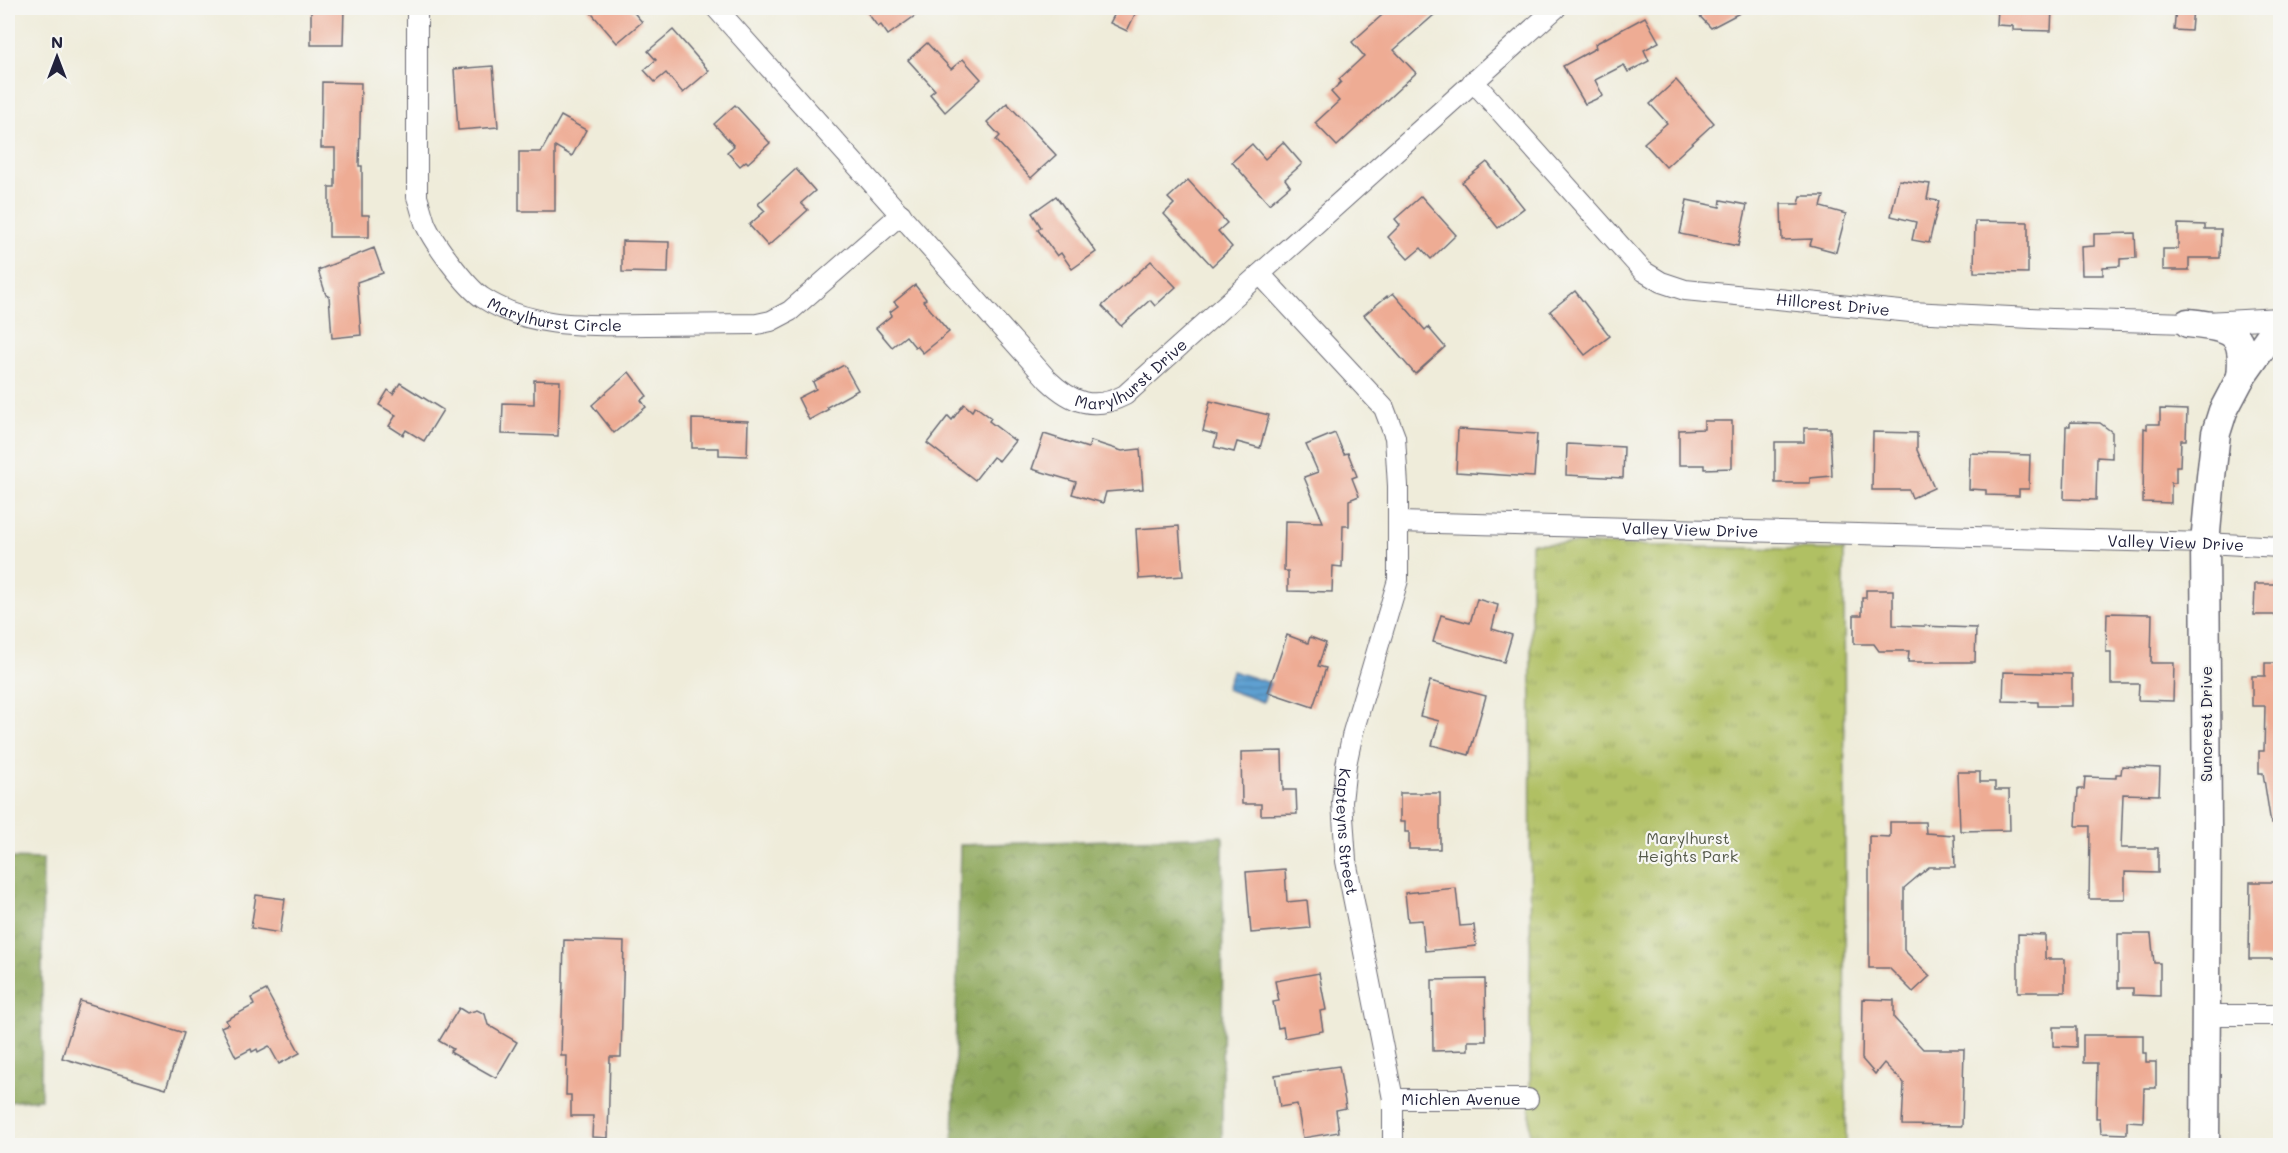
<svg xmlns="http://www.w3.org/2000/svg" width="2288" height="1153" viewBox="0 0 2288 1153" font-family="Mali,sans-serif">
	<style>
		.forest { fill: url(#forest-crowns); stroke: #57644a; stroke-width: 1.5 }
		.park { fill: url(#park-tufts); stroke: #69714f; stroke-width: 1.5 }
		.water { fill: url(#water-rules); stroke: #406186; stroke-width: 1.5 }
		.building { fill: #eeac94 }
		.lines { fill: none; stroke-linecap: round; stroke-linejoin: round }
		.street-casing { stroke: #6a6973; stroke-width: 22 }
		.secondary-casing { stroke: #6a6973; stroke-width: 31 }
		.street { stroke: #fff; stroke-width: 20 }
		.secondary { stroke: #fff; stroke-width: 28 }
		.labels { text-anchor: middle; stroke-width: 4.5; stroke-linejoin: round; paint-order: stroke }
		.street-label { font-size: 16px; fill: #22223b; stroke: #f6f6f2 }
		.park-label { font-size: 16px; fill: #545949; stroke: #f6f6f2 }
	</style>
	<defs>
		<pattern id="forest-crowns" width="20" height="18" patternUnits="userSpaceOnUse" patternTransform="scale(1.5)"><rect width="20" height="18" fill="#8ca659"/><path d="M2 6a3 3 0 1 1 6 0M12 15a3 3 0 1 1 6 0" fill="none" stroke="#72874b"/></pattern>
		<pattern id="park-tufts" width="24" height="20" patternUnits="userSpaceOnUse" patternTransform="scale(1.5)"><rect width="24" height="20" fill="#b0c063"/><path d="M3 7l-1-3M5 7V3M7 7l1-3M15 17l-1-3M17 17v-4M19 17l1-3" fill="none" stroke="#8f9c53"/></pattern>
		<pattern id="water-rules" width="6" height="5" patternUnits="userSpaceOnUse" patternTransform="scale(1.5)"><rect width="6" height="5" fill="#5ea0d1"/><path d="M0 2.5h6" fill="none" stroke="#4d82ab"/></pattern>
	</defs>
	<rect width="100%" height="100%" fill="#f6f6f2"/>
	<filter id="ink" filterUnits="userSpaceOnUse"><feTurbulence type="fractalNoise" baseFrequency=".0167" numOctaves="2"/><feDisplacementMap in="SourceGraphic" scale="12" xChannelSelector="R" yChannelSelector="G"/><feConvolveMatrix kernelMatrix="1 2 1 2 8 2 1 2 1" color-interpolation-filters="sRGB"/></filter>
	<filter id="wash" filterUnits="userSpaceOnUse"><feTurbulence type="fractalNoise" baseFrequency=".008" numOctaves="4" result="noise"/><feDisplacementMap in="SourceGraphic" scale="24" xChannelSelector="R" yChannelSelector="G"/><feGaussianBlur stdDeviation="1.35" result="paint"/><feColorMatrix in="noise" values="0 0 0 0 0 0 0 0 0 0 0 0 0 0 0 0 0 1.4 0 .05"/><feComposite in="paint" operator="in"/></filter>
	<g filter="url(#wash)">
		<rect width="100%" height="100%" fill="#efecda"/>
		<g class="forest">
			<polygon points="1223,836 1222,1145 953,1145 960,845"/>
			<polygon points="8,858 43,859 41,1099 8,1102"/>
		</g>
		<polygon class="park" points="1531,543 1844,550 1846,1145 1530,1146"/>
		<polygon class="water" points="1232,671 1270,683 1263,702 1226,689"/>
		<g id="blocks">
			<g class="building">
				<polygon points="311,8 344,8 343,45 311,45"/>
				<polygon points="587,8 630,8 642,22 617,43"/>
				<polygon points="864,8 926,8 888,35 881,25 878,27"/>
				<polygon points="1118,8 1138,8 1127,31 1110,23"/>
				<polygon points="1390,8 1442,8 1394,50 1416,73 1337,146 1315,123 1339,101 1331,92 1341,82 1339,79 1364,56 1352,42"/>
				<polygon points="1692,8 1749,8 1711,28"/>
				<polygon points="1998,8 2052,8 2051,31 2013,30 2013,26 1997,25"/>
				<polygon points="2176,8 2193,8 2191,31 2174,30"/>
				<polygon points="1645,17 1659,42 1644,50 1649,61 1628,72 1624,65 1595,80 1603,96 1585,104 1563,66 1596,48 1595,44"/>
				<polygon points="673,30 709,71 683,93 666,73 655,82 644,70 656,60 648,51"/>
				<polygon points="927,43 951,69 963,59 981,79 945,112 930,94 935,90 908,60"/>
				<polygon points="493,66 498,127 458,130 454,69"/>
				<polygon points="1676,80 1714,123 1666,167 1644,143 1667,123 1650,104"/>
				<polygon points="322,82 361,83 359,166 362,166 362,215 369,215 369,237 329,237 329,187 335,187 335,148 321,148"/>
				<polygon points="1007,103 1056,155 1031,178 996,140 1000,136 987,122"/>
				<polygon points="735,105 770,143 748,163 746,161 740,166 727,152 734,146 714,124"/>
				<polygon points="561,116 586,130 572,156 555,146 555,211 519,211 519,152 541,152"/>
				<polygon points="1283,142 1302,164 1285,179 1290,186 1269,204 1232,162 1252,144 1265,159"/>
				<polygon points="1487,162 1524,208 1498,228 1462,182"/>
				<polygon points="796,169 815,191 801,203 808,210 768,246 749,225 765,211 758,204"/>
				<polygon points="1188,180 1227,223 1218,231 1232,247 1212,266 1164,214 1174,204 1168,198"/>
				<polygon points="1899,180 1930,184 1927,199 1939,201 1929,243 1912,240 1916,222 1891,216"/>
				<polygon points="1056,196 1096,252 1072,269 1061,253 1057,256 1038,230 1041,227 1032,213"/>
				<polygon points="1421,196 1456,235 1431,259 1421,248 1408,259 1388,237 1400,225 1395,219"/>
				<polygon points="1801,196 1824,196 1821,207 1846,214 1836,252 1810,245 1812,239 1782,240 1781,204 1799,204"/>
				<polygon points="1687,200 1720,207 1721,200 1747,205 1738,246 1680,234"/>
				<polygon points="1975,221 2028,222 2028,273 1974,272"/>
				<polygon points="2178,224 2205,225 2205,229 2221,229 2220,258 2189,258 2189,270 2163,270 2163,249 2178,249"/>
				<polygon points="2135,233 2136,258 2120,259 2120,266 2103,267 2103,275 2082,275 2081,247 2094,246 2094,234"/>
				<polygon points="622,241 669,242 668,273 622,272"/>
				<polygon points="374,248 383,273 357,282 361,335 332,338 329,296 326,295 318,270"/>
				<polygon points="1151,261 1176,287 1155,306 1150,300 1121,326 1102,306"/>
				<polygon points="915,285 926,299 923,301 949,332 923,353 917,346 915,347 906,336 892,347 876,328 892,315 890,312 898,306 894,302"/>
				<polygon points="1575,291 1610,336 1585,355 1550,311"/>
				<polygon points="1393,293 1425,330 1428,327 1445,347 1415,374 1364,315 1387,296 1388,297"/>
				<polygon points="844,365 858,390 827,407 829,409 809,420 798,398 816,389 813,382"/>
				<polygon points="629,372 647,396 641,400 646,407 614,433 592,405"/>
				<polygon points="534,380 560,381 558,436 502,434 503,403 534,404"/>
				<polygon points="400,383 443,410 424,441 406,430 403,435 389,426 396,415 379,405 388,390 393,394"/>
				<polygon points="1210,401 1269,415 1260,448 1237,442 1234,452 1214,447 1217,435 1203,431"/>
				<polygon points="964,404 972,411 975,406 991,418 989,421 1015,441 999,461 993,457 975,480 927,443 948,416 952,420"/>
				<polygon points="2160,409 2187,410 2186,440 2181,440 2180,466 2176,466 2176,483 2171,483 2171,503 2143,502 2144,428 2147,429 2147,424 2160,424"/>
				<polygon points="692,419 748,421 747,456 719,455 719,448 692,448"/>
				<polygon points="1704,421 1732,421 1732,468 1704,469 1704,465 1679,465 1679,430 1704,429"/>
				<polygon points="2070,422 2100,423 2112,432 2112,458 2097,457 2096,500 2064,499 2066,426 2070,426"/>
				<polygon points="1804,428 1830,428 1832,476 1810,478 1810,483 1775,483 1775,442 1804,442"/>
				<polygon points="1458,429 1537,434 1534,477 1456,472"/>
				<polygon points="1873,432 1917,433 1917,450 1934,488 1912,498 1909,490 1872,490"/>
				<polygon points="1335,433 1344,454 1348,453 1357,476 1352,478 1359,496 1349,500 1349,526 1343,526 1342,567 1333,566 1332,592 1288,591 1288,571 1284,571 1285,521 1323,522 1304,477 1318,472 1306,445"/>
				<polygon points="1044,434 1088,448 1091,441 1122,451 1140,449 1143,489 1106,492 1103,503 1072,494 1076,482 1032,469"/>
				<polygon points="1567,444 1624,447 1623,478 1566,475"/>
				<polygon points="1970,453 2030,455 2029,489 2019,489 2019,496 1986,495 1986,490 1969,489"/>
				<polygon points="1179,526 1183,576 1139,579 1136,529"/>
				<polygon points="2255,584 2280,584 2280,615 2254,615"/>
				<polygon points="1866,590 1893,590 1893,625 1976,628 1975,662 1908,662 1909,651 1879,651 1874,644 1854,644 1854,615 1862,615 1862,598 1866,598"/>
				<polygon points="1477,599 1498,605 1492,629 1512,635 1504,662 1433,642 1441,615 1470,623"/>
				<polygon points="2107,613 2152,614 2151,663 2174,663 2173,701 2138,700 2139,684 2111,684 2111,652 2106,652"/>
				<polygon points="1287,635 1308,643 1310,637 1326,643 1318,666 1326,668 1313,707 1268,692"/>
				<polygon points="2265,663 2280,663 2280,823 2271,824 2263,773 2259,773 2259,751 2264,751 2265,706 2252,706 2252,676 2265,676"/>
				<polygon points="2004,672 2072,674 2072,706 2038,706 2038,702 2003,701"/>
				<polygon points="1430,681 1486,696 1469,755 1432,745 1439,721 1420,716"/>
				<polygon points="1282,751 1283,790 1296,790 1297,814 1261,815 1261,804 1242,804 1241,752"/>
				<polygon points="2122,766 2160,768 2159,795 2123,794 2121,848 2158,848 2158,873 2125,872 2125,899 2089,899 2090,826 2076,826 2078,789 2084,789 2085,777 2116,778 2116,774 2121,774"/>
				<polygon points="1958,772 1980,772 1980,782 1995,782 1995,790 2009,790 2010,830 1960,831"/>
				<polygon points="1400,793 1440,793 1440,849 1409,849 1409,832 1405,832 1405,822 1400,822"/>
				<polygon points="1890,822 1925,822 1926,833 1954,835 1955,867 1929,867 1904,888 1904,950 1930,976 1913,992 1889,968 1869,968 1869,836 1890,837"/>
				<polygon points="1285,869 1287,902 1307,900 1310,928 1251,933 1246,872"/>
				<polygon points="2250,882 2280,882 2280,959 2249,959"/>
				<polygon points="1456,888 1460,926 1474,925 1476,946 1425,951 1422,920 1408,921 1405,893"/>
				<polygon points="256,895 285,899 280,933 251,928"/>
				<polygon points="2018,934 2045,935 2045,959 2065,959 2065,992 2018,992"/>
				<polygon points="2118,934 2151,934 2154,963 2160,963 2160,996 2133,995 2133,988 2118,988"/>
				<polygon points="564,940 624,942 621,1057 610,1057 608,1138 592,1137 593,1116 571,1116 571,1095 566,1095 567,1056 561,1056"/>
				<polygon points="1319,973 1326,1010 1320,1011 1323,1031 1285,1038 1283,1027 1278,1028 1273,1002 1279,1001 1275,981"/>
				<polygon points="1485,979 1486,1041 1468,1041 1468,1050 1433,1051 1432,980"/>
				<polygon points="266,990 300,1053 279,1064 269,1046 258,1052 257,1049 252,1052 251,1049 236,1057 221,1027 228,1024 226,1020 254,1005 251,998"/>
				<polygon points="1863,999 1894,1000 1894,1018 1923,1049 1964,1049 1962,1126 1902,1125 1904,1083 1884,1063 1875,1074 1862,1059"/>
				<polygon points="80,1001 184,1033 166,1089 62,1058"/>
				<polygon points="459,1008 467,1013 477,1010 485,1014 488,1025 517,1042 496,1078 450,1052 453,1049 439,1041"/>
				<polygon points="2053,1027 2076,1027 2076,1047 2053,1046"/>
				<polygon points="2083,1035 2143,1035 2143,1053 2146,1053 2146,1062 2156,1062 2156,1088 2144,1088 2143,1122 2127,1121 2127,1134 2101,1133 2100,1118 2096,1118 2097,1063 2083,1063"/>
				<polygon points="1339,1066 1346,1108 1336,1110 1339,1132 1303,1138 1297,1104 1280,1107 1275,1075"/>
			</g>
		</g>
	</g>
	<g filter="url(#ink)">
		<use href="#blocks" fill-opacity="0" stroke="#6a6973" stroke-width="1.5"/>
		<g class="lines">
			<g class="street-casing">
				<g id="street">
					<path id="s1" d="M417,8V197C420,205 422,214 425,223C432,241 467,288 483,298C532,330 592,325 647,325C684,325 720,324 757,324L771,321L790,311L901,214"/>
					<path id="s2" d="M716,8L1048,380C1072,403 1094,411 1125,395L1556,8"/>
					<path id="s3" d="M1473,81L1643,271L1661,282L1685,290L1911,312L2052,319L2188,323L2280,318"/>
					<path id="s4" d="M1260,274L1384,408L1395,437L1398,486V580L1353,732L1346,765L1342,802L1346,861L1393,1099V1146"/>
					<path id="s5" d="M1398,522L2205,543L2280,547"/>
					<polyline points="2205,1015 2280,1015"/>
					<path id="s6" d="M1393,1099H1528"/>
				</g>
			</g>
			<g class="secondary-casing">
				<g id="secondary">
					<path d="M2188,323C2231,328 2246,329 2241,377"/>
					<polyline points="2205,1146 2207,827 2205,543 2211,477 2216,433 2223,411 2241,377 2280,322"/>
				</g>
			</g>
			<use href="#street" class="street"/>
			<use href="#secondary" class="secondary"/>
		</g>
	</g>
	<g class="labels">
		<g class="street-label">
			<text dy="6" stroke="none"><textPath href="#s3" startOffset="450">Hillcrest Drive</textPath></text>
			<text dy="6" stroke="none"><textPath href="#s1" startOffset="387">Marylhurst Circle</textPath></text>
			<text dy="6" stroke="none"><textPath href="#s2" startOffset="598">Marylhurst Drive</textPath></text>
			<text dy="6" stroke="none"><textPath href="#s5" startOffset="292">Valley View Drive</textPath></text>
			<text dy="6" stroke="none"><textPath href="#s5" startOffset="778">Valley View Drive</textPath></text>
			<text transform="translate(2206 724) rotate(-90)" y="6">Suncrest Drive</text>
			<text dy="6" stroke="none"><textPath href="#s4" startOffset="616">Kapteyns Street</textPath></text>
			<text dy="6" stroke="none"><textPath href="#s6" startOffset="68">Michlen Avenue</textPath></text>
		</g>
		<g class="park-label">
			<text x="1688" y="844">Marylhurst<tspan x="1688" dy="18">Heights Park</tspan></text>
		</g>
	</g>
	<rect width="2288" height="1153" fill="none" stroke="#f6f6f2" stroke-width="30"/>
	<g transform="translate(57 57)" stroke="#f6f6f2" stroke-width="4.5" paint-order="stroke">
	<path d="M0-4.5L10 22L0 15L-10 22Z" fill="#22223b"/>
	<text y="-9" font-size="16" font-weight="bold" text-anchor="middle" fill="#22223b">N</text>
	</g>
</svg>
